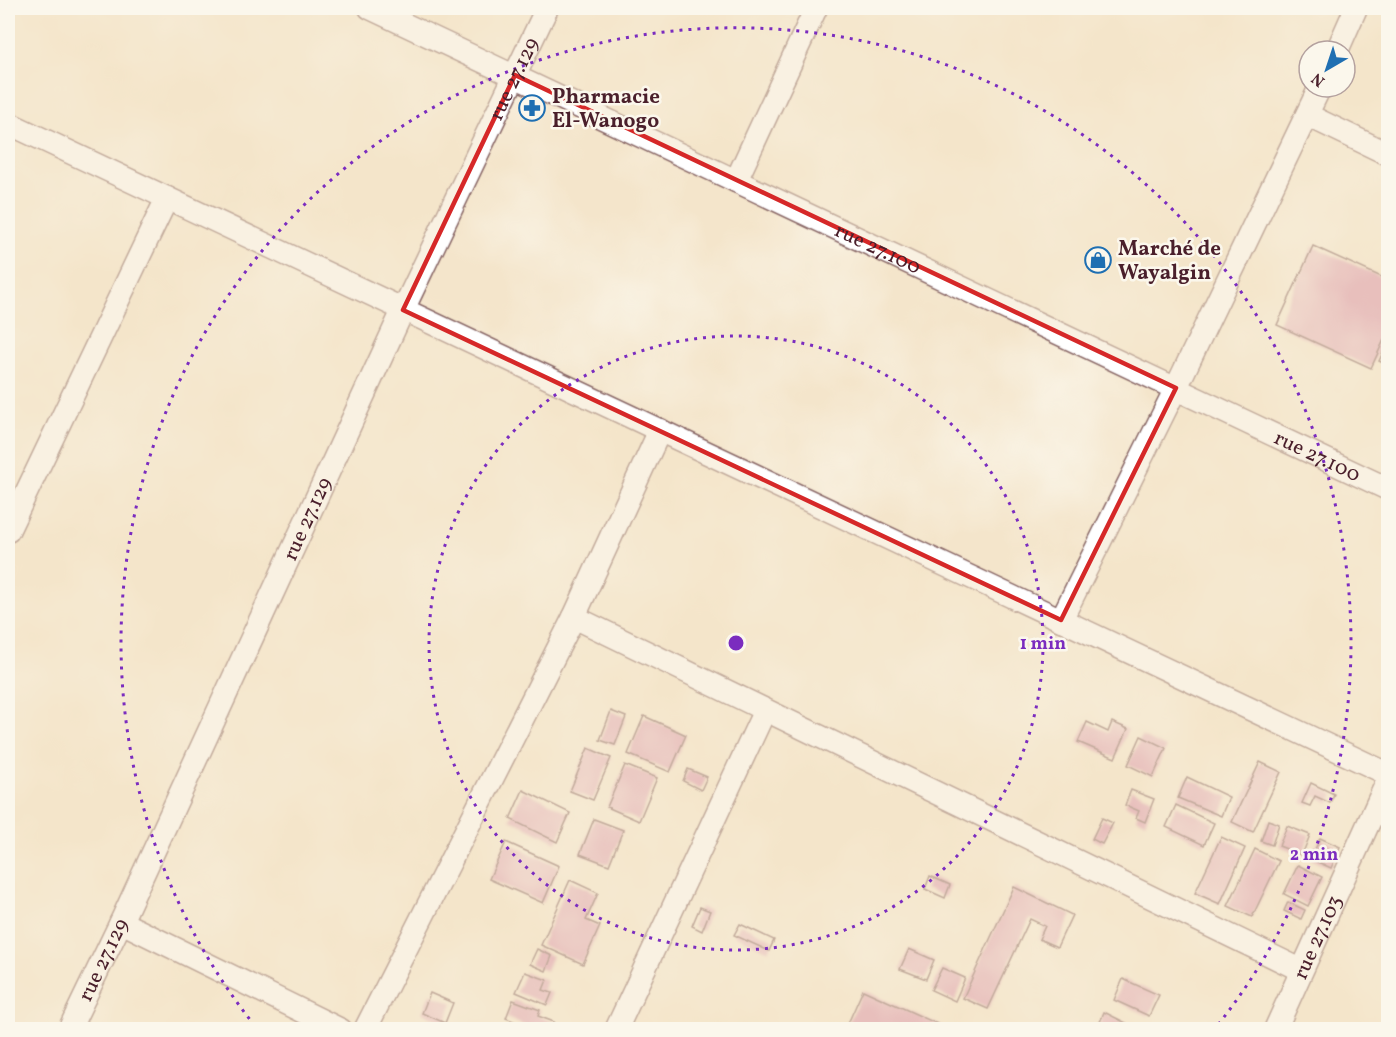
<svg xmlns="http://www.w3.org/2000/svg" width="1396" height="1037" viewBox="0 0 1396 1037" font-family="Vollkorn,serif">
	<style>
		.building { fill: #d991ac }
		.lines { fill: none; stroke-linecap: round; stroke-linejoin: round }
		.minor-casing { stroke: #866463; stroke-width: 25 }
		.minor { stroke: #fff; stroke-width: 22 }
		.marked { fill: none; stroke: #d62828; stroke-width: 4.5; stroke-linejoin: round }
		.ring { fill: none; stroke: #7b2cbf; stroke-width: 3; stroke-dasharray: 3 6 }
		.labels { text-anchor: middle; stroke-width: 5; stroke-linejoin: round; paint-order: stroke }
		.street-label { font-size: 21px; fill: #4a1f2b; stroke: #fbf7ec }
		.poi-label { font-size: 21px; font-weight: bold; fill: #4a1f2b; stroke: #fbf7ec; text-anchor: start }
		.centre { fill: #7b2cbf; stroke: #fbf7ec; stroke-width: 3 }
		.ring-label { font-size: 18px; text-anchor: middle; font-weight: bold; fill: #7b2cbf; stroke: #fbf7ec; stroke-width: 5; stroke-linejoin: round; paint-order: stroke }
	</style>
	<rect width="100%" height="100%" fill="#fbf7ec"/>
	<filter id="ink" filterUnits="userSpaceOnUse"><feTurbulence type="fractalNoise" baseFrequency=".0167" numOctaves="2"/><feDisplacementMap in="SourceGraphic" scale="12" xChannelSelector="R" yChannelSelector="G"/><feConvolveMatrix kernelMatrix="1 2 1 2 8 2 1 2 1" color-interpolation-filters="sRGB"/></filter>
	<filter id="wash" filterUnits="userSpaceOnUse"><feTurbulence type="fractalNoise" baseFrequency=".008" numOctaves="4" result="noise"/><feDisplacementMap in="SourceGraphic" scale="24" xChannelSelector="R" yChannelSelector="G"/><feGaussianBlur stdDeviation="1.35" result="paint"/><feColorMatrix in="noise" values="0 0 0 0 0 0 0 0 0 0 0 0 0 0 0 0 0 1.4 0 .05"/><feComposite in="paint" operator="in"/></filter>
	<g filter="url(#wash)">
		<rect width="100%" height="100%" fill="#f4e5cb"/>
		<g id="blocks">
			<g class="building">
				<polygon points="1313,246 1388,280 1388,331 1371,368 1277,325"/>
				<polygon points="1388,341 1388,365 1379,361"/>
				<polygon points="611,711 626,717 615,745 600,740"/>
				<polygon points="644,716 686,735 670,772 628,754"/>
				<polygon points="1087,722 1108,732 1112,722 1128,729 1115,758 1078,742"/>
				<polygon points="1141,736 1166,748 1153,777 1128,765"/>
				<polygon points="588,748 611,758 593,800 570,791"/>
				<polygon points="1260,762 1281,772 1253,832 1232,822"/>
				<polygon points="625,765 657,778 639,821 607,807"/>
				<polygon points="688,769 707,777 701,790 683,781"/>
				<polygon points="1187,777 1229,797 1221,816 1178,798"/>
				<polygon points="1311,783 1334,794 1330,803 1315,796 1310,806 1302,803"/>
				<polygon points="523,790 570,813 557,842 510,819"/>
				<polygon points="1131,790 1154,799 1145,822 1136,818 1139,811 1125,805"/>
				<polygon points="1176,805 1214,823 1204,845 1166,827"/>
				<polygon points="1102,818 1113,823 1102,844 1092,839"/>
				<polygon points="594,819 623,830 609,865 580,854"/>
				<polygon points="1268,820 1279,824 1272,845 1261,841"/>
				<polygon points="1287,826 1310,835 1302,855 1279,846"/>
				<polygon points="1221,837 1245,848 1220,904 1195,893"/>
				<polygon points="1320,838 1340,847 1331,868 1311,859"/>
				<polygon points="506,842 559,866 543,903 489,879"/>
				<polygon points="1255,849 1279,861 1252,917 1228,906"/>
				<polygon points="1298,865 1322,877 1308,906 1284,894"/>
				<polygon points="930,876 950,885 945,898 925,889"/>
				<polygon points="570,880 598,893 586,920 600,926 583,964 541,945"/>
				<polygon points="1014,887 1072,915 1057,947 1039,939 1045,926 1030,919 988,1009 963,998"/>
				<polygon points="1288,902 1305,910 1301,919 1284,911"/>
				<polygon points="700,907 710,911 702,931 692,926"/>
				<polygon points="740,924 774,940 769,951 734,935"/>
				<polygon points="537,949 552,956 546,971 530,964"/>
				<polygon points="909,949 934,960 926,979 900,969"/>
				<polygon points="942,968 965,978 955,1001 931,990"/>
				<polygon points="525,972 547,980 543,990 552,993 547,1005 516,992"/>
				<polygon points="1123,979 1159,995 1149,1016 1114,1000"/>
				<polygon points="863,990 942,1026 940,1030 845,1030"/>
				<polygon points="430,993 453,1003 445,1023 422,1013"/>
				<polygon points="513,1000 540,1010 538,1016 554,1022 551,1030 535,1030 506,1018"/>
				<polygon points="1104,1012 1140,1030 1103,1030 1098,1027"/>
			</g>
		</g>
	</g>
	<g filter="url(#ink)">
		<use href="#blocks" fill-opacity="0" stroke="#866463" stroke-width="1.5"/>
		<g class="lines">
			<g class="minor-casing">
				<g id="minor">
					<path id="s1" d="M370,8L1388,489"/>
					<polyline points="1337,51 1356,8"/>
					<polyline points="1307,115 1388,154"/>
					<polyline points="8,123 1388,774"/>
					<polyline points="736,181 816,8"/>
					<polyline points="8,531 167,198"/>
					<polyline points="574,617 1301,970"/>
					<polyline points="1061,620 1176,388 1320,87"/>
					<polyline points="121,922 341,1030"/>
					<path id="s2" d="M69,1030L121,922L403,310L547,8"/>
					<polyline points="365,1030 574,617 660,430"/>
					<polyline points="616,1030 765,710"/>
					<path id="s3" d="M1275,1030L1388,780"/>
				</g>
			</g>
			<use href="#minor" class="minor"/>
		</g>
	</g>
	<path d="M0 0H1396V1037H0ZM515,75L1176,388L1061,620L403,310Z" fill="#f4e5cb" fill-opacity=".55" fill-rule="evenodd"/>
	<path class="marked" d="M515,75L1176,388L1061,620L403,310Z"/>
	<g class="ring">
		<circle cx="736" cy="643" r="307"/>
		<path d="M255 1026A615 615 0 1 1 1217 1026"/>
	</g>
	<defs>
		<g id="pharmacy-ring" transform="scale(1.35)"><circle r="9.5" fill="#fbf7ec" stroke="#1f6fb2" stroke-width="1.5"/><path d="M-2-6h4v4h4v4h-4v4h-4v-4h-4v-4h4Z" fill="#1f6fb2"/></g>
		<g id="shop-ring" transform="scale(1.35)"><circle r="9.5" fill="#fbf7ec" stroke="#1f6fb2" stroke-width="1.5"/><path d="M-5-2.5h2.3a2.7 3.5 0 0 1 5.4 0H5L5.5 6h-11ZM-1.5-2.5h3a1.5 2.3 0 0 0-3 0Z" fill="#1f6fb2"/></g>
	</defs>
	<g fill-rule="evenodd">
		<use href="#pharmacy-ring" x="532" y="108"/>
		<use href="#shop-ring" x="1098" y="260"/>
	</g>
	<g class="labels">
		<g class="street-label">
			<text dy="7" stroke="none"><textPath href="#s2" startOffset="1050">rue 27.129</textPath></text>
			<text dy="7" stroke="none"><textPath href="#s1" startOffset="562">rue 27.100</textPath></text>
			<text dy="7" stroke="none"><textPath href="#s1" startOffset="1048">rue 27.100</textPath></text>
			<text dy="7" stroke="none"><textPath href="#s2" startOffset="564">rue 27.129</textPath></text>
			<text dy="7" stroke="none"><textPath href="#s3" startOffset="102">rue 27.103</textPath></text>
			<text dy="7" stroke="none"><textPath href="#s2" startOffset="78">rue 27.129</textPath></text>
		</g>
		<g class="poi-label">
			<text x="552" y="103">Pharmacie<tspan x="552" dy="24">El-Wanogo</tspan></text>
			<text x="1118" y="255">Marché de<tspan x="1118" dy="24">Wayalgin</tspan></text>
		</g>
	</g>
	<circle cx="736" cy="643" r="9" class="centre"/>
	<g class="ring-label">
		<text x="1043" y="649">1 min</text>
		<text x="1314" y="860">2 min</text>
	</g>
	<rect width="1396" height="1037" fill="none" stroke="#fbf7ec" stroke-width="30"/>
	<g transform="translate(1327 69) rotate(219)"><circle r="28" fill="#fbf7ec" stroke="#b4a19f" stroke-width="1.5"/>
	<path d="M0-4.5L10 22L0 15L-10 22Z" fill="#1f6fb2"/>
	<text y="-9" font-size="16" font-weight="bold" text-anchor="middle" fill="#4a1f2b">N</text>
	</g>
</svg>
